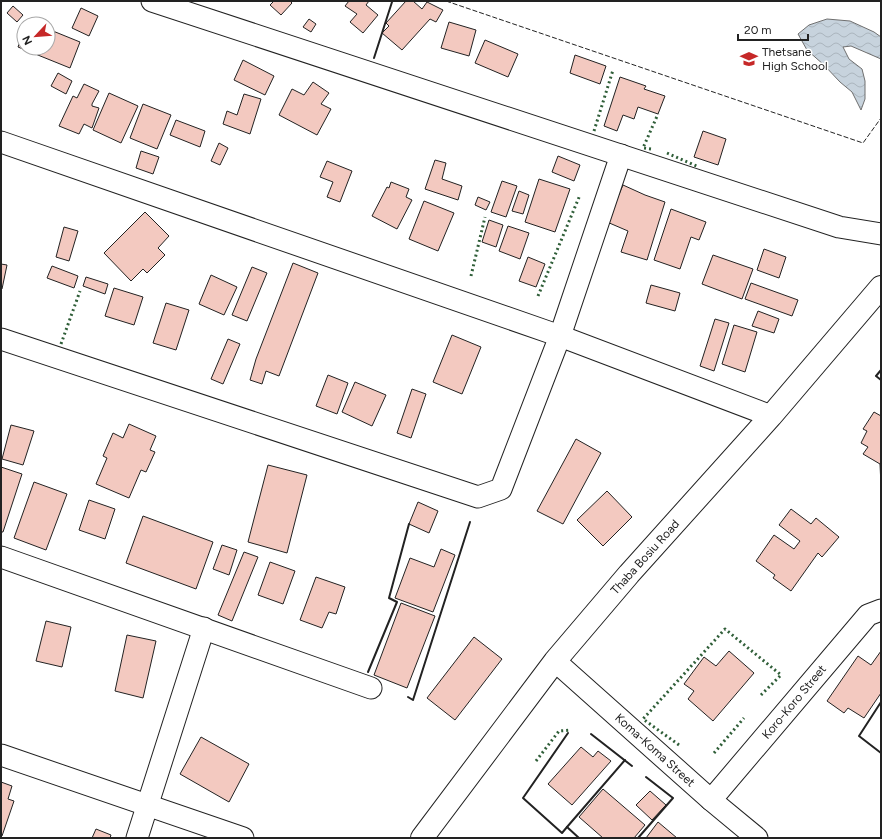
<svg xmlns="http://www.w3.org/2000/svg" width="882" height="839" viewBox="0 0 882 839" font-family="Figtree,sans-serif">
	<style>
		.water { fill: url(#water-waves); stroke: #6f6f6f }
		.building { fill: #f3c9c0; stroke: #222 }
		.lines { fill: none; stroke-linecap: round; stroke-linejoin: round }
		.minor-casing { stroke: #222; stroke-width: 23 }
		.tertiary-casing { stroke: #222; stroke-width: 24 }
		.minor { stroke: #fff; stroke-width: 21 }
		.tertiary { stroke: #fff; stroke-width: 22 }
		.hedge { stroke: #2f5e38; stroke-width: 3; stroke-dasharray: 2 3; stroke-linecap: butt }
		.fence { stroke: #222; stroke-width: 1; stroke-dasharray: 5 2; stroke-linecap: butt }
		.wall { stroke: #222; stroke-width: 2 }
		.labels { text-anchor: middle; stroke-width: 3; stroke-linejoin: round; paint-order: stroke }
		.poi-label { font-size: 12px; fill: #222; stroke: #fff; text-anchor: start }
		.street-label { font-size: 12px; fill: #222; stroke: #fff }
	</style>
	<defs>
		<pattern id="water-waves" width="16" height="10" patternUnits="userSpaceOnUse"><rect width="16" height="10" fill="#c7d3dd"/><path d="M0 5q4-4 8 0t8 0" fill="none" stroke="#abb5bd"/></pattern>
	</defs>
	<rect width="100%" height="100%" fill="#fff"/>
	<polygon class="water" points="827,19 850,21 874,32 881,37 881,59 851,46 843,47 849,59 862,69 865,81 865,99 861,110 852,92 840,82 824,65 807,50 798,34 809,25"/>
	<g class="building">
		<polygon points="274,1 290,1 292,3 281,15 270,5"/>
		<polygon points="349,1 369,1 366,5 378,15 363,33 350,22 357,14 345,6"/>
		<polygon points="406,1 413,1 422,9 427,2 443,10 436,22 430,19 402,50 382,33 389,26 386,23"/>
		<polygon points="13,6 23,15 17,22 7,13"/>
		<polygon points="81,8 98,16 89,36 72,28"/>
		<polygon points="309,19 316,24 311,32 303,27"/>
		<polygon points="449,22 476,30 469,56 441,48"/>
		<polygon points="48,29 80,42 70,68 18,47 24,30 24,48 48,48"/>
		<polygon points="485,40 518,54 508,77 475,63"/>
		<polygon points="575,55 606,66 600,84 570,73"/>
		<polygon points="243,60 274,76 265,95 234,80"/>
		<polygon points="58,73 72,81 66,94 51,86"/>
		<polygon points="620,77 646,86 644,89 665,96 658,114 638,107 634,119 623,115 617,131 604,126"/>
		<polygon points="313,82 329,93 321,104 331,109 317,135 279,115 292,89 304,95"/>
		<polygon points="84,84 99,91 92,104 92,106 99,108 92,128 84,124 79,134 59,126 73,96 77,98"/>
		<polygon points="109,93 138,106 121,143 93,130"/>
		<polygon points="244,94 261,99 250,134 223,124 227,111 237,115"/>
		<polygon points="143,104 171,115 157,149 130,138"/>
		<polygon points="176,120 205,131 200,147 170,135"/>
		<polygon points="703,131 726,139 718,165 694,157"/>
		<polygon points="219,143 228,148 220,165 211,161"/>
		<polygon points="141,151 159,157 153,174 136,168"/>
		<polygon points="558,156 580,165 574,181 552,172"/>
		<polygon points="435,160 446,163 442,179 462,186 458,200 425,189"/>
		<polygon points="327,161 352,171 340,202 327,197 333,182 320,177"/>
		<polygon points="539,179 570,189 555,232 525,222"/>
		<polygon points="502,181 517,186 506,217 491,212"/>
		<polygon points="391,182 409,189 406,197 412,200 397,229 372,216 387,187 389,188"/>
		<polygon points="623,185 645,195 665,202 647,260 621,252 628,231 607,222"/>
		<polygon points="519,191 529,195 523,214 512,211"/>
		<polygon points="478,197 490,202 486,210 475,205"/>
		<polygon points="424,201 454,213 438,251 409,239"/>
		<polygon points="671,209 706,222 699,240 691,237 680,269 654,260"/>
		<polygon points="145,212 169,236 158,248 165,255 147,273 143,269 131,281 104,253"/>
		<polygon points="489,220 503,225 496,247 482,242"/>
		<polygon points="508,226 529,233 520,259 499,251"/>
		<polygon points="64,227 78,231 69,261 56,257"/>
		<polygon points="764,249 786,257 779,278 757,270"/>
		<polygon points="713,255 753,269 742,299 702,284"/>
		<polygon points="528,257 545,264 536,287 519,281"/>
		<polygon points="293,263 318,273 279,376 266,371 262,384 250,380 256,359"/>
		<polygon points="1,264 7,265 2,289 1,288"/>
		<polygon points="52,266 78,276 74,288 47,278"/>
		<polygon points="252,267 267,273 247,321 232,315"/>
		<polygon points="211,275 237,287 224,315 199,304"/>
		<polygon points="86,277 108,284 105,294 83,286"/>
		<polygon points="751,283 798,300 792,316 745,299"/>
		<polygon points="651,285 680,293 675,311 646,303"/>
		<polygon points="114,288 143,297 134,325 105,316"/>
		<polygon points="166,303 189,310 176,350 153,343"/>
		<polygon points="758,311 779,319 774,333 752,326"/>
		<polygon points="715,319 729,323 714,371 700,366"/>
		<polygon points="734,325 757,332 745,372 722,364"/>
		<polygon points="452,335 481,347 462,394 433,382"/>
		<polygon points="228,339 240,344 223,384 211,379"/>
		<polygon points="328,375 348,383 337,414 316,406"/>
		<polygon points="355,382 386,395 372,426 342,412"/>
		<polygon points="412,389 426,394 411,438 397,433"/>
		<polygon points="874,412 881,416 881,486 880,464 863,454 868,447 861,443 867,431 863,429"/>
		<polygon points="129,424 156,436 150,450 155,452 146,472 141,470 129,498 96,484 107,458 103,456 113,433 123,438"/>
		<polygon points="11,425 34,431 23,465 2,459"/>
		<polygon points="576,439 601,453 563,524 537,511"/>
		<polygon points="268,465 307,475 287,553 248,542"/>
		<polygon points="1,467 22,474 3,532 1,532"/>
		<polygon points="34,482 67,494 46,550 14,538"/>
		<polygon points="607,491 632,517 603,546 577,520"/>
		<polygon points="89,500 115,509 105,539 79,530"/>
		<polygon points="418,502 438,511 429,533 409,524"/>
		<polygon points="791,509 811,524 816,518 839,537 822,557 818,553 791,591 773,578 775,575 756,561 774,535 794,549 800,541 779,525"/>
		<polygon points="143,516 213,542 196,589 126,563"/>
		<polygon points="222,545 237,550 229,575 213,569"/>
		<polygon points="441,549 455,555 433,612 395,598 410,558 434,567"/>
		<polygon points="244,552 258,557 232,621 218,615"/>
		<polygon points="270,562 295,571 283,604 258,595"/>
		<polygon points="316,577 345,587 336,614 329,612 322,628 300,620"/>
		<polygon points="401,603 435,616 407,688 374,675"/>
		<polygon points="46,621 71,627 62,667 36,661"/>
		<polygon points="127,635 156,641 143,698 115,691"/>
		<polygon points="474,637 502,659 455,720 427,698"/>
		<polygon points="729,651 754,673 713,721 688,699 694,691 684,684 704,657 716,666"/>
		<polygon points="881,651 881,693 864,718 848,708 844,713 827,701 858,656 871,665"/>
		<polygon points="201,737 249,764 229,802 180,774"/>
		<polygon points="581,747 593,757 598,751 611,761 572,805 548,784"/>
		<polygon points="1,782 12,786 8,799 14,801 2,836 1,835"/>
		<polygon points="603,789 645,825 634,838 603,838 579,817"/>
		<polygon points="650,791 666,805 652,820 636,805"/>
		<polygon points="658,822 677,838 646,838"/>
		<polygon points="96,829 111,835 110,838 92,838"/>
	</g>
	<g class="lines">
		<g class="minor-casing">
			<g id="minor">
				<polyline points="152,1 839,227 881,234"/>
				<polyline points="1,142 560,336 771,416"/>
				<polyline points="1,339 478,497 501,489 560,336 621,155"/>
				<polyline points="1,557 371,688"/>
				<polyline points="555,661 711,800 757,838"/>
				<polyline points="1,755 243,838"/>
				<polyline points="711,800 868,615 881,610"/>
				<polyline points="137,838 204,628"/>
			</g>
		</g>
		<g class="tertiary-casing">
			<polyline id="tertiary" points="422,838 555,661 629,574 771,416 881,287"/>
		</g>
		<use href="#minor" class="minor"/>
		<use href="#tertiary" class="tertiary"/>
		<g class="hedge">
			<polyline points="594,131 613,70"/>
			<polyline points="651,149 643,148 658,114"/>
			<polyline points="667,153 699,167"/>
			<polyline points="471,276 485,217"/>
			<polyline points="538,296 580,195"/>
			<polyline points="61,344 80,291"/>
			<polyline points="679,745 643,719 725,629 781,675 761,695"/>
			<polyline points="714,753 744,718"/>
			<polyline points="536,761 559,731 571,730"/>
		</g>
		<polyline class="fence" points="446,1 863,143 881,118"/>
		<g class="wall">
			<polyline points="374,58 392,2"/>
			<polyline points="881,370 876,376 881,380"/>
			<polyline points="368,672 397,602 389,598 409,524"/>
			<polyline points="408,697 413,700 470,522"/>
			<polyline points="881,702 859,736 881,753"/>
			<polyline points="568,733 523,798 562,833 567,827 579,838"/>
			<polyline points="591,734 632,766"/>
			<polyline points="567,827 625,760"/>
			<polyline points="638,838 673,798 646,777"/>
		</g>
	</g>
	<defs>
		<g id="school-bare" transform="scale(1.38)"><path d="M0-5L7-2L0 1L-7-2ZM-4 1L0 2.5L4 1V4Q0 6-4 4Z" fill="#c62828" stroke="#fff" stroke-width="2.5" paint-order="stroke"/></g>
	</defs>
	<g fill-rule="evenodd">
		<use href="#school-bare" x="749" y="59"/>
	</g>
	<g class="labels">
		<g class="poi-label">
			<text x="762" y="56">Thetsane<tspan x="762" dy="14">High School</tspan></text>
		</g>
		<g class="street-label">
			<text transform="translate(645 557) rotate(-48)" y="4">Thaba Bosiu Road</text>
			<text transform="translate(794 702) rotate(-50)" y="4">Koro-Koro Street</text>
			<text transform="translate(655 750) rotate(42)" y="4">Koma-Koma Street</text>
		</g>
	</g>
	<rect width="882" height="839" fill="none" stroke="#222222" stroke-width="4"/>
	<g transform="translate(36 36) rotate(244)"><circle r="19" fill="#ffffff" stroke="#a7a7a7"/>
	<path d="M0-3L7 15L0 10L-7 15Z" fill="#c62828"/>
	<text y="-6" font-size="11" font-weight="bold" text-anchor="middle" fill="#222222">N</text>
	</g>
	<path d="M738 34v6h70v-6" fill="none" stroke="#222222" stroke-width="2"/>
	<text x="744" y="34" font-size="12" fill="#222222" stroke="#ffffff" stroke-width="3" paint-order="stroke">20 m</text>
</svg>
